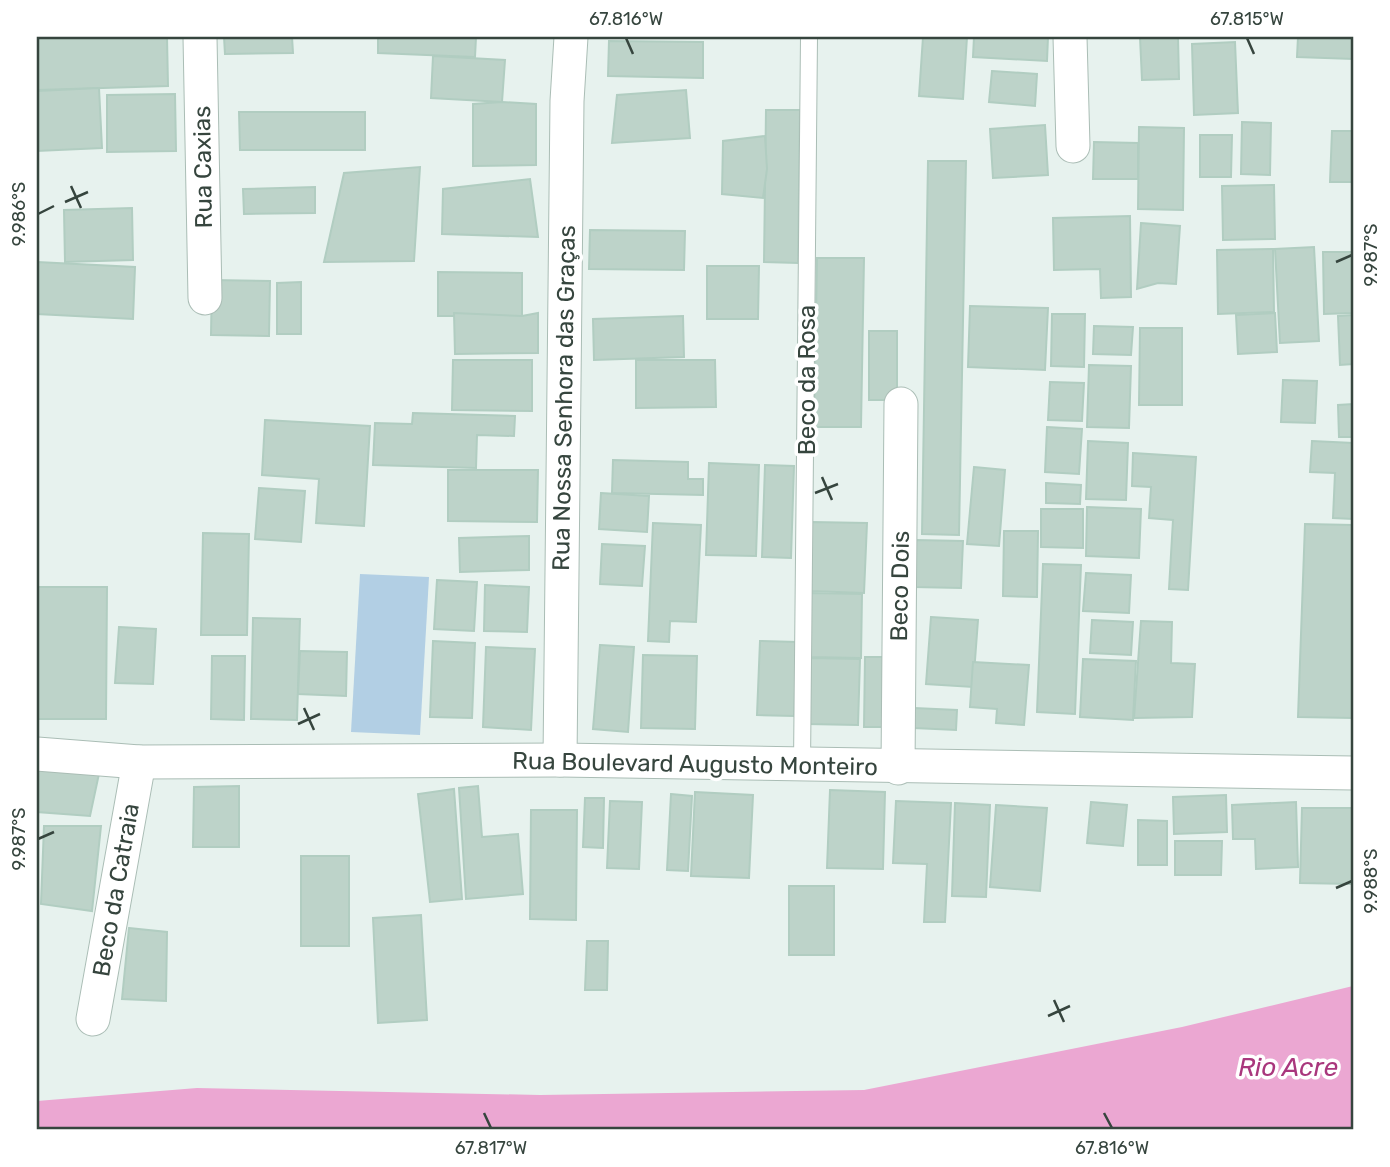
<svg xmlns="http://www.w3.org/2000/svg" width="1390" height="1167" viewBox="0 0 1390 1167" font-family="Rubik,sans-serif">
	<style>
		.green { fill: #b2cfe4 }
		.water { fill: #eba7d2 }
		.building { fill: #bdd3c9; stroke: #b1cdc1; stroke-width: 2 }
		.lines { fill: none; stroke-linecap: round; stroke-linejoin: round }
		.lane-casing { stroke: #aabdb5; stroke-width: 18 }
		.street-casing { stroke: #aabdb5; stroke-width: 35 }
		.lane { stroke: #fff; stroke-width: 16 }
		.street { stroke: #fff; stroke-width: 33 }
		.ticks { fill: none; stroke: #36453e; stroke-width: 2.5 }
		.labels { text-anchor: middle; stroke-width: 7; stroke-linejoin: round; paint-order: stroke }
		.street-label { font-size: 24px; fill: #36453e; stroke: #fff }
		.water-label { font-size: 26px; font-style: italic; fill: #a9377d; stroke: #fff }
		.neatline { fill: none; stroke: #36453e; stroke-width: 2.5 }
		.ticks-label { font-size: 18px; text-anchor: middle; fill: #36453e }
	</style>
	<rect width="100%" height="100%" fill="#e7f2ee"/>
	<polygon class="green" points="360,574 429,577 420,735 351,732"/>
	<polygon class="water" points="1353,986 1353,1130 37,1130 37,1101 197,1088 540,1095 864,1090 1182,1027"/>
	<g class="building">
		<polygon points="37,37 167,37 168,86 37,90"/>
		<polygon points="224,37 292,37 293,53 225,54"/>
		<polygon points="378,37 476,37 475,57 378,53"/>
		<polygon points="923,37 967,37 963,99 919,96"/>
		<polygon points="974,37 1048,37 1047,61 973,57"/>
		<polygon points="1140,37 1178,37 1179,79 1142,80"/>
		<polygon points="1298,37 1353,39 1353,59 1297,57"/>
		<polygon points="609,41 703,42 703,78 608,76"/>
		<polygon points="1235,42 1238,113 1194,115 1192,44"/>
		<polygon points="433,56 505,60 502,102 431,98"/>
		<polygon points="992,71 1037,74 1035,106 989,102"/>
		<polygon points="99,88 102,148 37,151 37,91"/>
		<polygon points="686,90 690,138 612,143 617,95"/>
		<polygon points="175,94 176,151 107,152 107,95"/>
		<polygon points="502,102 536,104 536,165 473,166 473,104"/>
		<polygon points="766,110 800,110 798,263 764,262"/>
		<polygon points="239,112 365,112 365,150 240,150"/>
		<polygon points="1242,122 1271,123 1270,175 1241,174"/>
		<polygon points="1045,125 1048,175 993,178 990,129"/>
		<polygon points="1139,127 1184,128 1183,210 1138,209"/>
		<polygon points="1332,131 1353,131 1353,182 1330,182"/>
		<polygon points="1200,135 1232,135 1231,177 1200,177"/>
		<polygon points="765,136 767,169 763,198 722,194 723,141"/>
		<polygon points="1094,142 1138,143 1138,179 1093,179"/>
		<polygon points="928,161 966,161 959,535 922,534"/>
		<polygon points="420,167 414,261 324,262 344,173"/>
		<polygon points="530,179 538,237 442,234 443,189"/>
		<polygon points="1274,185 1275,239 1223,240 1222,186"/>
		<polygon points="315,187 315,213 244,214 243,189"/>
		<polygon points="132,208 133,260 65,262 64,210"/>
		<polygon points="1130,216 1131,297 1101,298 1100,269 1054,270 1053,218"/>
		<polygon points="1141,223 1180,226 1176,284 1158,283 1137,289"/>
		<polygon points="590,230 685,231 684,270 589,269"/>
		<polygon points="1314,247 1319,341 1280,343 1275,249"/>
		<polygon points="1273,249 1274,312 1218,314 1217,250"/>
		<polygon points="1323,252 1353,252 1353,313 1324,314"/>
		<polygon points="817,258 864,258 861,427 814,427"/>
		<polygon points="37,262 135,267 133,319 37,314"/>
		<polygon points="707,266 759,266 758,319 707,319"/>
		<polygon points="438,272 522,273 522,316 438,316"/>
		<polygon points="212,280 270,281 269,336 211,335"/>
		<polygon points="301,282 301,334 277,334 277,283"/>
		<polygon points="970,306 1048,308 1045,370 968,367"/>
		<polygon points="454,313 522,316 538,313 538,353 455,354"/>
		<polygon points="1275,313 1277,352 1238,354 1236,315"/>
		<polygon points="1052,314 1085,314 1084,367 1051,366"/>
		<polygon points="1353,315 1353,364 1340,365 1338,316"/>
		<polygon points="683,316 684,357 594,360 593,319"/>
		<polygon points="1094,326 1133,327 1131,355 1093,354"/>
		<polygon points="1140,328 1182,328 1182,405 1139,405"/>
		<rect x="869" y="331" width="28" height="69"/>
		<polygon points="453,360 532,360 532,411 452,410"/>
		<polygon points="636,360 715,360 716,407 636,408"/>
		<polygon points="1089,365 1131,366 1129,428 1087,427"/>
		<polygon points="1283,380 1317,381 1315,423 1281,422"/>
		<polygon points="1050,382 1084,383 1082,421 1048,420"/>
		<polygon points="1353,404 1353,437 1339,437 1338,405"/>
		<polygon points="413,413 515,416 514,436 477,435 476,468 373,465 375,423 412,424"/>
		<polygon points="265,420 370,426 364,526 316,523 319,479 262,475"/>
		<polygon points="1047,427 1082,429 1079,474 1045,472"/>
		<polygon points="1088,441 1128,443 1126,500 1086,499"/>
		<polygon points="1312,441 1353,443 1353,519 1333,518 1335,473 1310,472"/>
		<polygon points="1133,453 1196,457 1188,590 1169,589 1173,520 1149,518 1151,487 1132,486"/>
		<polygon points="613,460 688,462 688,479 703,479 703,495 612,493"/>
		<polygon points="709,463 759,465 756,556 706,555"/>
		<polygon points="765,465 794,466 791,558 762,557"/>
		<polygon points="974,467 1005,470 999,546 967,544"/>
		<polygon points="448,470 538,470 537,522 448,521"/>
		<polygon points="1046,483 1081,485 1080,504 1046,503"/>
		<polygon points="259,488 305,491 301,542 255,539"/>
		<polygon points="601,493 649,496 647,532 599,529"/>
		<polygon points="1087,507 1141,509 1139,558 1086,556"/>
		<polygon points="1041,509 1083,509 1083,548 1041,547"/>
		<polygon points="812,522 867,523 864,593 810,591"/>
		<polygon points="653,523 701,525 696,622 670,621 669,642 648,641"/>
		<polygon points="1305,524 1353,525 1353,718 1298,717"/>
		<polygon points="1004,531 1038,531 1037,597 1003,596"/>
		<polygon points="203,533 249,534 247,635 201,635"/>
		<polygon points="529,536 529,570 460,572 459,538"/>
		<polygon points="915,540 963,541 961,588 914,587"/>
		<polygon points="602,544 645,546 642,586 600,584"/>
		<polygon points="1043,564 1081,565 1075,714 1037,712"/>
		<polygon points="1086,573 1131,575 1129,613 1083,611"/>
		<polygon points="437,580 477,582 474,631 434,629"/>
		<polygon points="485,585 529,587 527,632 484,631"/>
		<polygon points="37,587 107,587 106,719 37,719"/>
		<polygon points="811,593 862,594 861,658 809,657"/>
		<polygon points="931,617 978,620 973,687 926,684"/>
		<polygon points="253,618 300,619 297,720 251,719"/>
		<polygon points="1092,620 1133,622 1131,655 1090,653"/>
		<polygon points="1141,621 1172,622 1171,663 1195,664 1192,717 1134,718"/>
		<polygon points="119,627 156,629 153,684 115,683"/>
		<polygon points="433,641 475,643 472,718 430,717"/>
		<polygon points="760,641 797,642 794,716 757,715"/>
		<polygon points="600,645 634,647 628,732 593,729"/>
		<polygon points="486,647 535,649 531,730 483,727"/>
		<polygon points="300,651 347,652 346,696 298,694"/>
		<polygon points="643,655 697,656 695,729 641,728"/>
		<polygon points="212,656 245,656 244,720 211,719"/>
		<polygon points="865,657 893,657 892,727 864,727"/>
		<polygon points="810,658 860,659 858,725 808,724"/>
		<polygon points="1083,659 1136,661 1133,720 1080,717"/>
		<polygon points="973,662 1029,665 1024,725 996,723 997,709 970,707"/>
		<polygon points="914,708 957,710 956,730 914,728"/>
		<polygon points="100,769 90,816 37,812 37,770"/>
		<polygon points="239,786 239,847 193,847 194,787"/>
		<polygon points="478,786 482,837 518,834 523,894 466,899 459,788"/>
		<polygon points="454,789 462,899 430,902 418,794"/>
		<polygon points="830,790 885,792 883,869 827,868"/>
		<polygon points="695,792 753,795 749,878 691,876"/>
		<polygon points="671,794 692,796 688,871 667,870"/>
		<polygon points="1226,795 1227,832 1174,834 1173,797"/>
		<polygon points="585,798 604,798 603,848 583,847"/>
		<polygon points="610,801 642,802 639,869 607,868"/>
		<polygon points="896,801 951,803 945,922 924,922 927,864 893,863"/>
		<polygon points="1091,802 1127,805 1123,846 1087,843"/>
		<polygon points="1296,802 1298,867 1256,869 1255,839 1233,839 1232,805"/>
		<polygon points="955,803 990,805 986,897 952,896"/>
		<polygon points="996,805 1047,808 1040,891 990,887"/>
		<polygon points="1302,808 1353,808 1353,884 1300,883"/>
		<polygon points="531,810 577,810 576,920 530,919"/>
		<polygon points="1138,820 1167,821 1167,865 1138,865"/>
		<polygon points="44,826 101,826 92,911 41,904"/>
		<polygon points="1175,841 1222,841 1221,875 1175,875"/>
		<rect x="301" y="856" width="48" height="90"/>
		<rect x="789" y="886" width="45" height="69"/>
		<polygon points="421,915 427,1020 378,1023 373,918"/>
		<polygon points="129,928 167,932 166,1001 122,999"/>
		<polygon points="587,941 608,941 607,990 585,990"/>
	</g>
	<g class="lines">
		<g class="lane-casing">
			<polyline id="lane" points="802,765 809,37"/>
		</g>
		<g class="street-casing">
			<g id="street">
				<polyline points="200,37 205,298"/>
				<polyline points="1070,37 1073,146"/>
				<polyline points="37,754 139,762 560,760 1353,773"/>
				<polyline points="560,760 567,101 571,37"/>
				<polyline points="898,768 901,404"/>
				<polyline points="93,1019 139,762"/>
			</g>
		</g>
		<use href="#lane" class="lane"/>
		<use href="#street" class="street"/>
	</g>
	<path class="ticks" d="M626,38L633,54M1247,38L1254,54M71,186L81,208M65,202L88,192M38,214L54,206M1336,262L1352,255M822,477L832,500M815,493L838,484M304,708L314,730M298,724L320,714M38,839L54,832M1336,888L1352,881M1054,1000L1064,1022M1048,1016L1070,1006M484,1113L491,1128M1104,1113L1112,1128"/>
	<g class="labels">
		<g class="street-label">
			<text transform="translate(203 167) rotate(-91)" y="8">Rua Caxias</text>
			<text transform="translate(807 380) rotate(-90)" y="8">Beco da Rosa</text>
			<text transform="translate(564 398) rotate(-89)" y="8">Rua Nossa Senhora das Graças</text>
			<text transform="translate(900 586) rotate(-89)" y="8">Beco Dois</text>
			<text transform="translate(695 764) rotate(1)" y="8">Rua Boulevard Augusto Monteiro</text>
			<text transform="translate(116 890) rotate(-80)" y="8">Beco da Catraia</text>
		</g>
		<g class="water-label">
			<text x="1288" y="1076">Rio Acre</text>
		</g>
	</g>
	<rect width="1390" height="1167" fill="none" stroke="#ffffff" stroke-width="77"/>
	<rect x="38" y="38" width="1314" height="1090" class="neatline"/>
	<g class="ticks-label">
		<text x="626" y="25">67.816°W</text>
		<text x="1247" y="25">67.815°W</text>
		<text transform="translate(19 214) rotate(-90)" y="6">9.986°S</text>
		<text transform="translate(1371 255) rotate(-90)" y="6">9.987°S</text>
		<text transform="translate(19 839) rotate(-90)" y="6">9.987°S</text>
		<text transform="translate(1371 881) rotate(-90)" y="6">9.988°S</text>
		<text x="491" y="1154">67.817°W</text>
		<text x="1112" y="1154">67.816°W</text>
	</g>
</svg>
